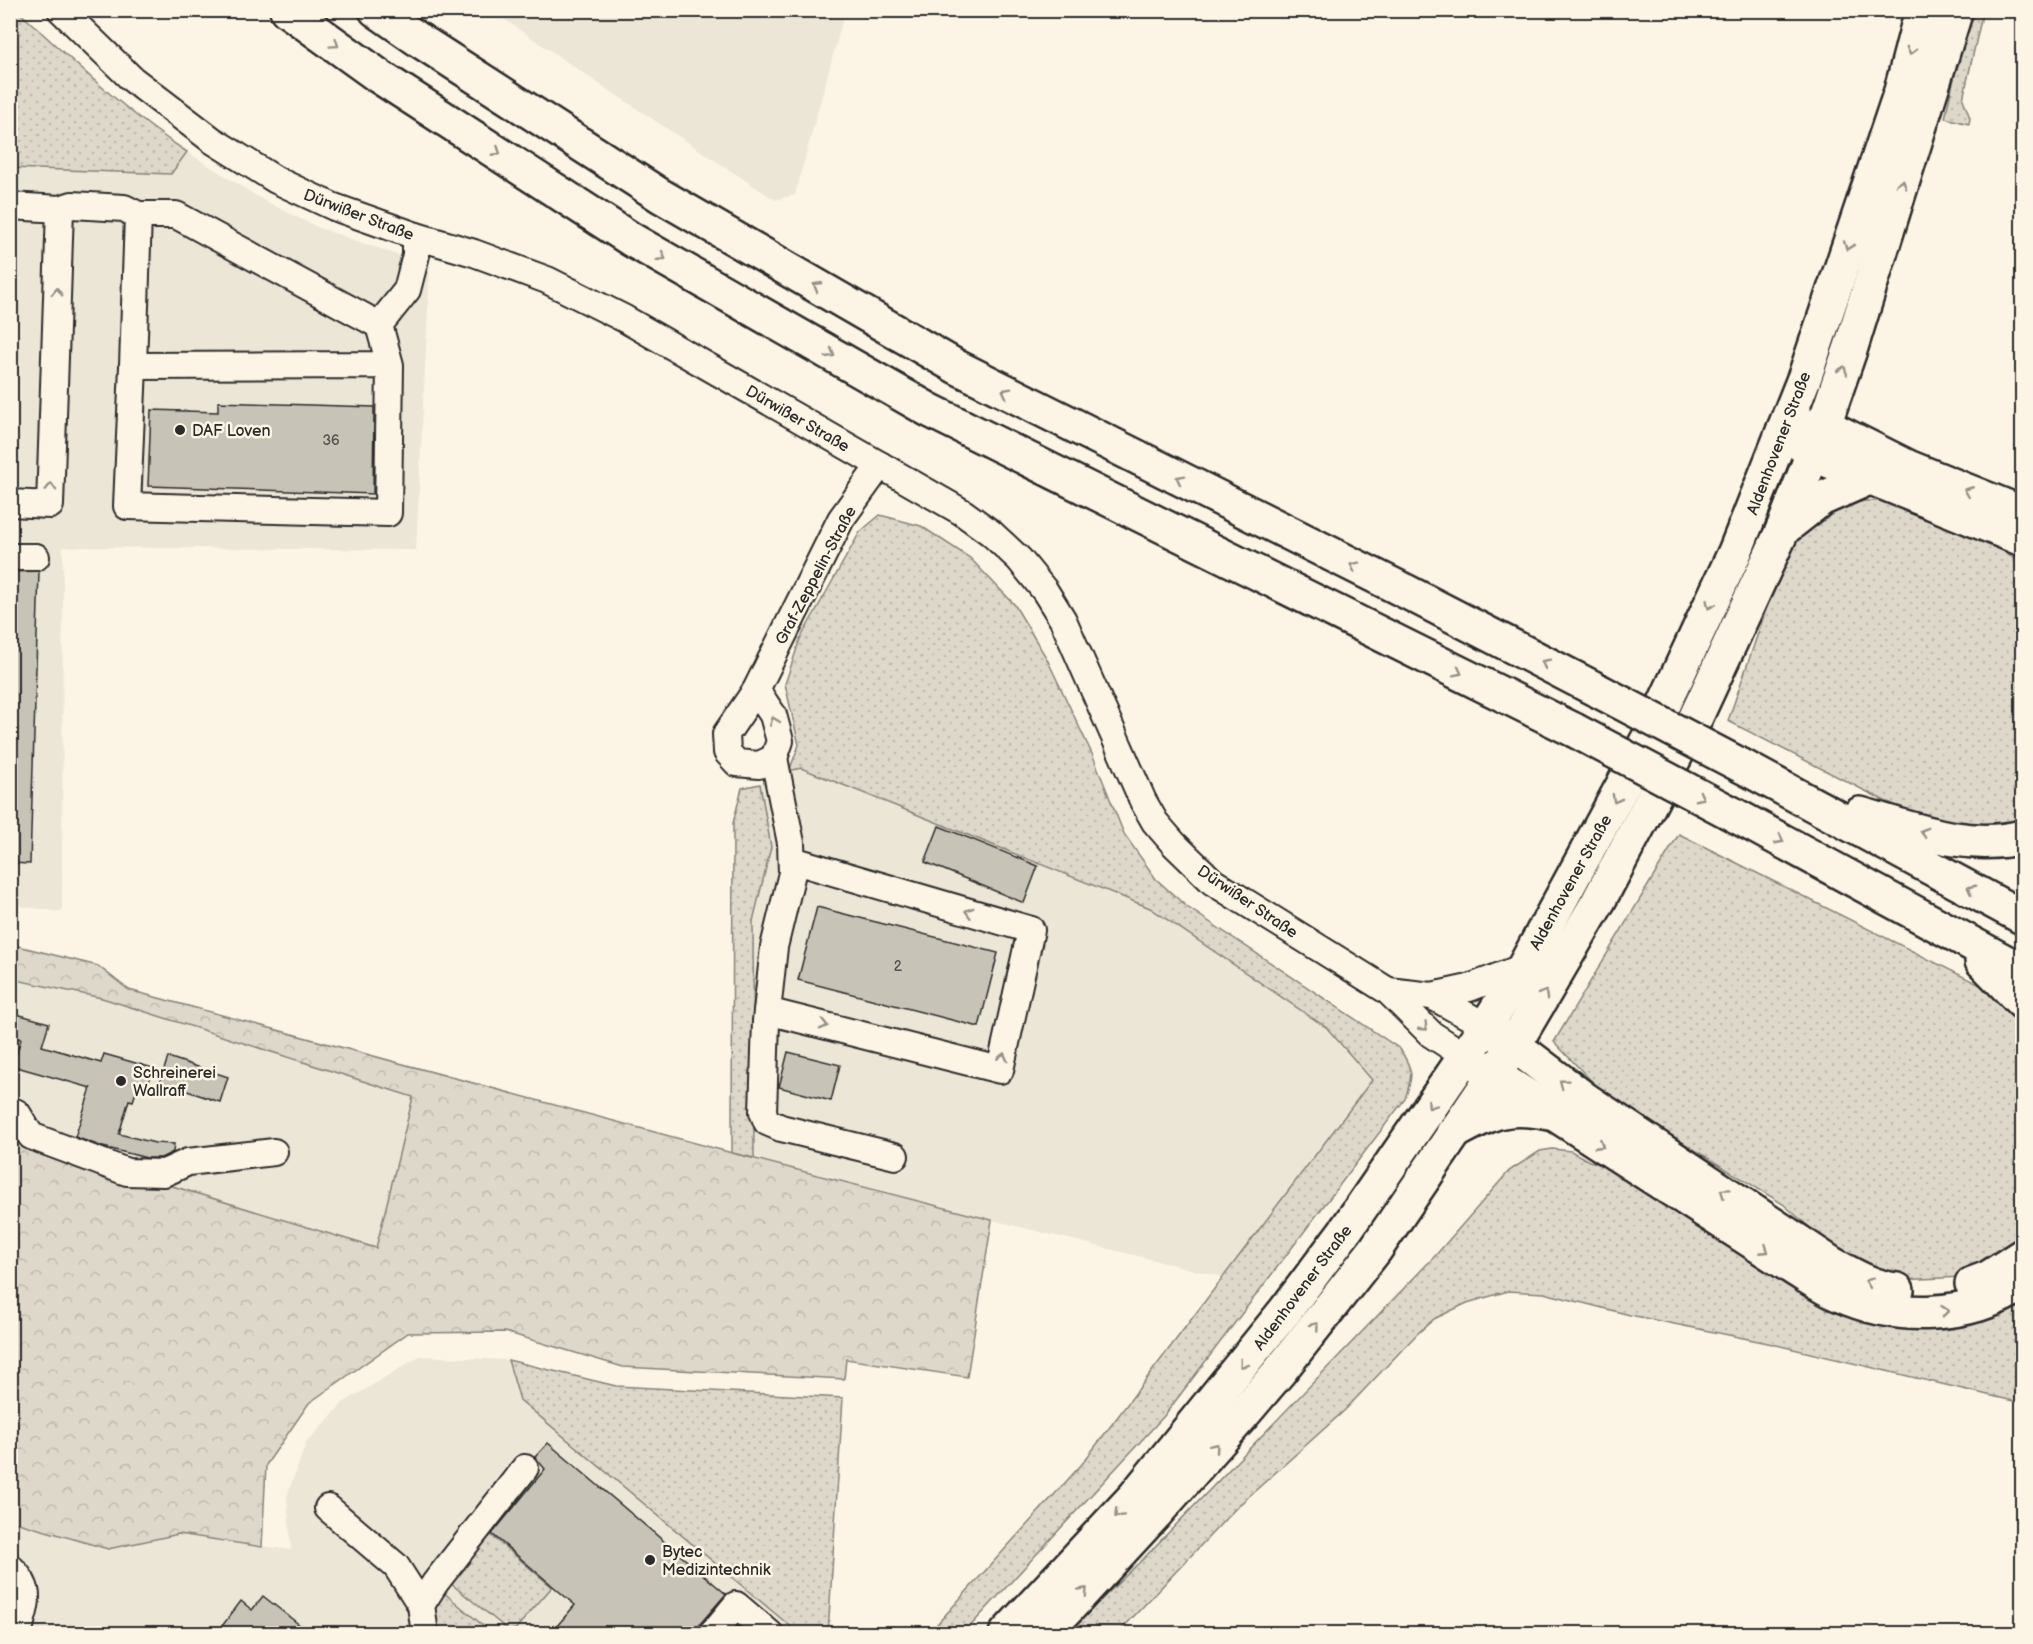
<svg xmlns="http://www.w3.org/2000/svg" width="2033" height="1644" viewBox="0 0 2033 1644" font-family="'Balsamiq Sans',sans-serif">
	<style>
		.built { fill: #ece6d7 }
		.grass { fill: url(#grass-dots); stroke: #84827a; stroke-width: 1.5 }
		.forest { fill: url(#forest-crowns); stroke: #84827a; stroke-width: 1.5 }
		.building { fill: #c8c3b7; stroke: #2b2b2b; stroke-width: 1.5 }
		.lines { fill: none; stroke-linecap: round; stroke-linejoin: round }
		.minor-casing { stroke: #2b2b2b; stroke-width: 30 }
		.major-casing { stroke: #2b2b2b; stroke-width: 38 }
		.highway-casing { stroke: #2b2b2b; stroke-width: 38 }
		.minor { stroke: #fcf5e5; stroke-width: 26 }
		.major { stroke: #fcf5e5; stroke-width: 33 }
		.highway { stroke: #fcf5e5; stroke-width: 33 }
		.highway-bridge-casing { stroke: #2b2b2b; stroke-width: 38; stroke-linecap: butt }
		.highway-bridge { stroke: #fcf5e5; stroke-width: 33 }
		.oneway { stroke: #949088 }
		.poi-dot { fill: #2b2b2b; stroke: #fcf5e5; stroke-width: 2 }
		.labels { text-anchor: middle; stroke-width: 5; stroke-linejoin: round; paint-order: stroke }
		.number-label { font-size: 14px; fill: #52514e }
		.street-label { font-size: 16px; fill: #2b2b2b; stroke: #fcf5e5 }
		.poi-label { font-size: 16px; fill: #2b2b2b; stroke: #fcf5e5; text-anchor: start }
	</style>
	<defs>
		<pattern id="grass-dots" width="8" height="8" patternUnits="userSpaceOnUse" patternTransform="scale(1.5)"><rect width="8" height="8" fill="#ded8ca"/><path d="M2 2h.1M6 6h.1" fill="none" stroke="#bfbaae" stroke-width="1.8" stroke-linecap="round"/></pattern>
		<pattern id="forest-crowns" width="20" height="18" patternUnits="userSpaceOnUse" patternTransform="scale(1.5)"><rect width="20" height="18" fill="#ded8ca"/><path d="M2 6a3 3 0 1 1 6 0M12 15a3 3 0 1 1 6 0" fill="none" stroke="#bfbaae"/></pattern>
	</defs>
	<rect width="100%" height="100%" fill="#fcf5e5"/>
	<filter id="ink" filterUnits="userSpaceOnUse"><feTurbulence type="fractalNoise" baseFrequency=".0167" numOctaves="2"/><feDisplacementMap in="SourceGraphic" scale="12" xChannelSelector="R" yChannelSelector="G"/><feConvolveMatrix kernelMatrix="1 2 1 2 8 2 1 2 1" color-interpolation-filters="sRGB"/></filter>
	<g filter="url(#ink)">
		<g class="built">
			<polygon points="492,11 845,11 795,195 775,200 592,79"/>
			<polygon points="187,152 263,200 319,228 430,266 416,550 63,547 62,912 11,905 11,168 170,174"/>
			<polygon points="801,768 1150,908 1327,1028 1372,1080 1235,1280 992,1220 754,1158 753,921 771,847 760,784 789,771"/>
			<polygon points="10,979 102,998 413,1097 376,1248 11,1137"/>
			<polygon points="420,1356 508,1360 520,1400 796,1632 796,1634 11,1633 10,1521 108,1549 179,1534 291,1550 287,1496 306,1443 343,1403"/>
		</g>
		<g class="grass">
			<path d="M11,10L18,11C72,60 125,112 187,152L171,174L11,168Z"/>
			<polygon points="1969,11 1983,11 1963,99 1970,118 1969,124 1945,118"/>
			<polygon points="1864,501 1891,501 1979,536 2022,563 2022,823 1952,827 1885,801 1728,721 1781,566 1797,538 1825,515 1845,506"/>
			<path d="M880,515L921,526L970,558L1014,604L1047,659L1093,756L1124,834L1156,879L1187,907L1400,1049C1414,1072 1413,1074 1405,1099L1164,1416L964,1633H929L1082,1464L1372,1080L1327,1028L1150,908L801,768L789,771L799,745L785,684L800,639L860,532Z"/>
			<polygon points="760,784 771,847 753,921 754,1158 732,1153 733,823 742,788"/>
			<polygon points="1679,834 1988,989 2022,1021 2022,1240 2021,1242 1963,1277 1899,1280 1864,1275 1783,1204 1604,1094 1554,1042"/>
			<polygon points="1552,1149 1571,1151 1589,1161 1613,1167 1763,1261 1976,1318 2022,1303 2022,1403 1768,1343 1630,1315 1544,1293 1508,1291 1467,1303 1434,1319 1417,1334 1345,1410 1237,1507 1118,1633 1066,1634 1143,1559 1435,1256 1509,1171 1540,1151"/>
			<polygon points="508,1360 616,1386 843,1398 828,1633 796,1633 796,1631 520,1400"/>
			<polygon points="491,1535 552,1587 512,1633 450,1583"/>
			<polygon points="443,1592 492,1633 435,1634 435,1606"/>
		</g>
		<polygon class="forest" points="10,944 98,966 129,990 732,1153 992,1220 967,1377 846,1359 844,1379 623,1367 505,1332 408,1333 309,1403 266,1465 262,1547 179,1534 108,1549 11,1521 11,1137 376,1248 413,1097 102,998 11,979"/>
		<g class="building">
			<polygon points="218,402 374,407 373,494 148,486 151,410 218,412"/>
			<polygon points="39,571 30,864 10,863 10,572"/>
			<polygon points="939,826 1038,866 1024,903 925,862"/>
			<polygon points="817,907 998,953 979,1027 798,980"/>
			<polygon points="13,1013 49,1023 42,1046 101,1063 104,1054 153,1068 146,1092 137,1089 133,1101 129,1100 119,1134 155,1143 174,1144 173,1152 161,1158 147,1158 103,1147 75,1137 91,1088 13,1066 21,1039 10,1036 10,1023"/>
			<polygon points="788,1052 840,1065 831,1101 779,1087"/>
			<polygon points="168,1057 228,1077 220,1102 160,1082"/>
			<polygon points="548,1443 726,1594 700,1624 696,1634 550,1634 575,1605 492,1534 545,1469 535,1457"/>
			<polygon points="263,1596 311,1634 216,1634 241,1601 252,1610"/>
		</g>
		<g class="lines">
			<g class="minor-casing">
				<g id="minor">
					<polyline points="61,10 132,79 212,140 276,180 334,207 416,236 474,253 547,280 625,319 962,512 991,533 1019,559 1045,591 1063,620 1143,801 1155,822 1174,844 1213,882 1388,991 1431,1034 1465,1056"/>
					<polyline points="10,206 60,209 50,505 10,503"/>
					<polyline points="60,209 72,205 124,208 138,215"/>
					<polyline points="390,365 133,366 127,506 388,513 390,365 379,325 407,290 416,255 416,236"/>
					<polyline points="133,366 138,215 176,215 379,325"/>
					<polyline points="10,557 36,557"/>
					<polyline points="756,690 773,715 780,741 774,758 759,765 737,763 727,752 726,734 756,690 841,519 880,465"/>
					<polyline points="774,758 791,843 792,873 774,947 766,1021 763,1112 767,1122 781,1128 895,1156"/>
					<polyline points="1388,991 1432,996 1486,1026"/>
					<polyline points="1432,996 1469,988 1524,967"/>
					<polyline points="767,1011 1000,1070 1031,930 792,860"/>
					<polyline points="10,1110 17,1113 31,1136 127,1172 164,1173 188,1162 274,1152"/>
					<polyline points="328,1508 396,1566 421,1605 425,1634"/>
					<path d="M10,1567C35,1591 25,1604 18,1634"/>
					<polyline points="421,1605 435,1583 525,1468"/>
					<polyline points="712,1634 736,1605 770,1634"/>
				</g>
			</g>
			<g class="major-casing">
				<g id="major">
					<polyline points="1006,1634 1135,1496 1285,1311 1345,1231 1486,1026 1524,967 1648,739 1735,552 1805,376 1901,91 1922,10"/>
					<polyline points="1044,1634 1156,1513 1239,1419 1279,1372 1375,1250 1514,1045 1598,902 1695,719 1783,529 1824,425 1851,347 1956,10"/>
				</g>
			</g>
			<g class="highway-casing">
				<g id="highway">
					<polyline points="287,10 380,77 632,240 929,410 1574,730"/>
					<polyline points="376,10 419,40 661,196 957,367 1407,592 1597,690"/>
					<polyline points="1784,429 1812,454 2022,539"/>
					<polyline points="1784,429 1824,425 1908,467 2022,513"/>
					<polyline points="1783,529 1821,499 1869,478"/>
					<polyline points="1742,766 2022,917"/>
					<polyline points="1729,812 2022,971"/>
					<path d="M1860,814C1914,829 1967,851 2022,837"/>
					<polyline points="1982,961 2022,1002"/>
					<path d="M1486,1026L1514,1045L1586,1100L1832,1264C1852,1275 1874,1288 1897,1290"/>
					<path d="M1465,1056L1798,1271C1811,1279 1824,1288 1838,1294C1897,1321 1968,1319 2022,1284"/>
					<path d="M1453,1133C1492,1112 1505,1104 1550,1113"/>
					<polyline points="1972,1284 1988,1278 2022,1256"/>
				</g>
			</g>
			<use href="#minor" class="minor"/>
			<use href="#major" class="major"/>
			<use href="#highway" class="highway"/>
			<g class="highway-bridge-casing">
				<g id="highway-bridge">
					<polyline points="1597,690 1742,766"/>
					<polyline points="1574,730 1729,812"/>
				</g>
			</g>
			<use href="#highway-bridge" class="highway-bridge"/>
		</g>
		<defs><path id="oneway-chevron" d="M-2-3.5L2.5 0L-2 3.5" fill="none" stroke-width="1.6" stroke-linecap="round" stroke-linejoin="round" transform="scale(1.5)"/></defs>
		<g class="oneway">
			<use href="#oneway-chevron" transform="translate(335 44) rotate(35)"/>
			<use href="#oneway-chevron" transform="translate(1911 51) rotate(105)"/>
			<use href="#oneway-chevron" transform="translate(497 152) rotate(33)"/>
			<use href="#oneway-chevron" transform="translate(1902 184) rotate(-73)"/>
			<use href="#oneway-chevron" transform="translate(1848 246) rotate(109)"/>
			<use href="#oneway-chevron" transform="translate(662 257) rotate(30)"/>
			<use href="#oneway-chevron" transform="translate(817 286) rotate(-150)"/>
			<use href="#oneway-chevron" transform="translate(57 292) rotate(-88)"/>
			<use href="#oneway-chevron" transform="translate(831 354) rotate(30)"/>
			<use href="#oneway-chevron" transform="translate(1843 370) rotate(-71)"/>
			<use href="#oneway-chevron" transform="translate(1006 392) rotate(-153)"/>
			<use href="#oneway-chevron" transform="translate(1180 479) rotate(-153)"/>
			<use href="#oneway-chevron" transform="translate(51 487) rotate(-88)"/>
			<use href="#oneway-chevron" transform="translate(1968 491) rotate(-158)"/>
			<use href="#oneway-chevron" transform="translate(1354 566) rotate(-153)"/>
			<use href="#oneway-chevron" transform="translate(1710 605) rotate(115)"/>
			<use href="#oneway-chevron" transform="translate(1545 663) rotate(-153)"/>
			<use href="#oneway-chevron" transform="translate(1458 672) rotate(27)"/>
			<use href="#oneway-chevron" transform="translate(774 721) rotate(-110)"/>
			<use href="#oneway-chevron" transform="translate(1700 797) rotate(28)"/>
			<use href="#oneway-chevron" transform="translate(1616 799) rotate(118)"/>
			<use href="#oneway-chevron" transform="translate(1924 832) rotate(-164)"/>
			<use href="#oneway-chevron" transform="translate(1780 840) rotate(28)"/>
			<use href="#oneway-chevron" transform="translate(1971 889) rotate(-152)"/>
			<use href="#oneway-chevron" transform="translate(969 912) rotate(-164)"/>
			<use href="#oneway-chevron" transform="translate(1544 994) rotate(-60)"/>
			<use href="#oneway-chevron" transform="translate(824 1025) rotate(14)"/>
			<use href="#oneway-chevron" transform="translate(1424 1027) rotate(44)"/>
			<use href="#oneway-chevron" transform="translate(1003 1057) rotate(-77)"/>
			<use href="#oneway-chevron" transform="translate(1563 1083) rotate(-143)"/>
			<use href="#oneway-chevron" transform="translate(1431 1105) rotate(124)"/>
			<use href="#oneway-chevron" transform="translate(1600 1145) rotate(33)"/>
			<use href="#oneway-chevron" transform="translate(1724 1192) rotate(-146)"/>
			<use href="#oneway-chevron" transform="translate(1765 1250) rotate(33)"/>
			<use href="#oneway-chevron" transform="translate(1869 1282) rotate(-160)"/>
			<use href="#oneway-chevron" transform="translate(1945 1311) rotate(-6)"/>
			<use href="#oneway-chevron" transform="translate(1315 1326) rotate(-52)"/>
			<use href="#oneway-chevron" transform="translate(1243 1364) rotate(128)"/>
			<use href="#oneway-chevron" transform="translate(1215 1447) rotate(-49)"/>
			<use href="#oneway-chevron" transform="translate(1118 1514) rotate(133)"/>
			<use href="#oneway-chevron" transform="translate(1084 1591) rotate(-47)"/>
		</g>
	</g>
	<g class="poi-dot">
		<circle cx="180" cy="430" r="6"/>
		<circle cx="121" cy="1081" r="6"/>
		<circle cx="650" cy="1560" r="6"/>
	</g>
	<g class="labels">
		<g class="number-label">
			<text x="331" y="445">36</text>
			<text x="898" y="971">2</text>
		</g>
		<g class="street-label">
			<text transform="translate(359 214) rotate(21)" y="6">Dürwißer Straße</text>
			<text transform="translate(798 418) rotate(30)" y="6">Dürwißer Straße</text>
			<text transform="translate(1778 443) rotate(-69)" y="6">Aldenhovener Straße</text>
			<text transform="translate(815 575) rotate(-62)" y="6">Graf-Zeppelin-Straße</text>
			<text transform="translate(1570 882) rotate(-61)" y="6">Aldenhovener Straße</text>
			<text transform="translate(1248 901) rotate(34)" y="6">Dürwißer Straße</text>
			<text transform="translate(1302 1287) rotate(-53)" y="6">Aldenhovener Straße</text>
		</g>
		<g class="poi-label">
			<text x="192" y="436">DAF Loven</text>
			<text x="133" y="1078">Schreinerei<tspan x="133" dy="18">Wallraff</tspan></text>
			<text x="662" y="1557">Bytec<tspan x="662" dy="18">Medizintechnik</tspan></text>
		</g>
	</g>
	<rect width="2033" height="1644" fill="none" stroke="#fcf5e5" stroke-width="36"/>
	<rect x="18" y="18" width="1997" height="1608" fill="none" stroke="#2b2b2b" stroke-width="2" filter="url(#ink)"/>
</svg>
